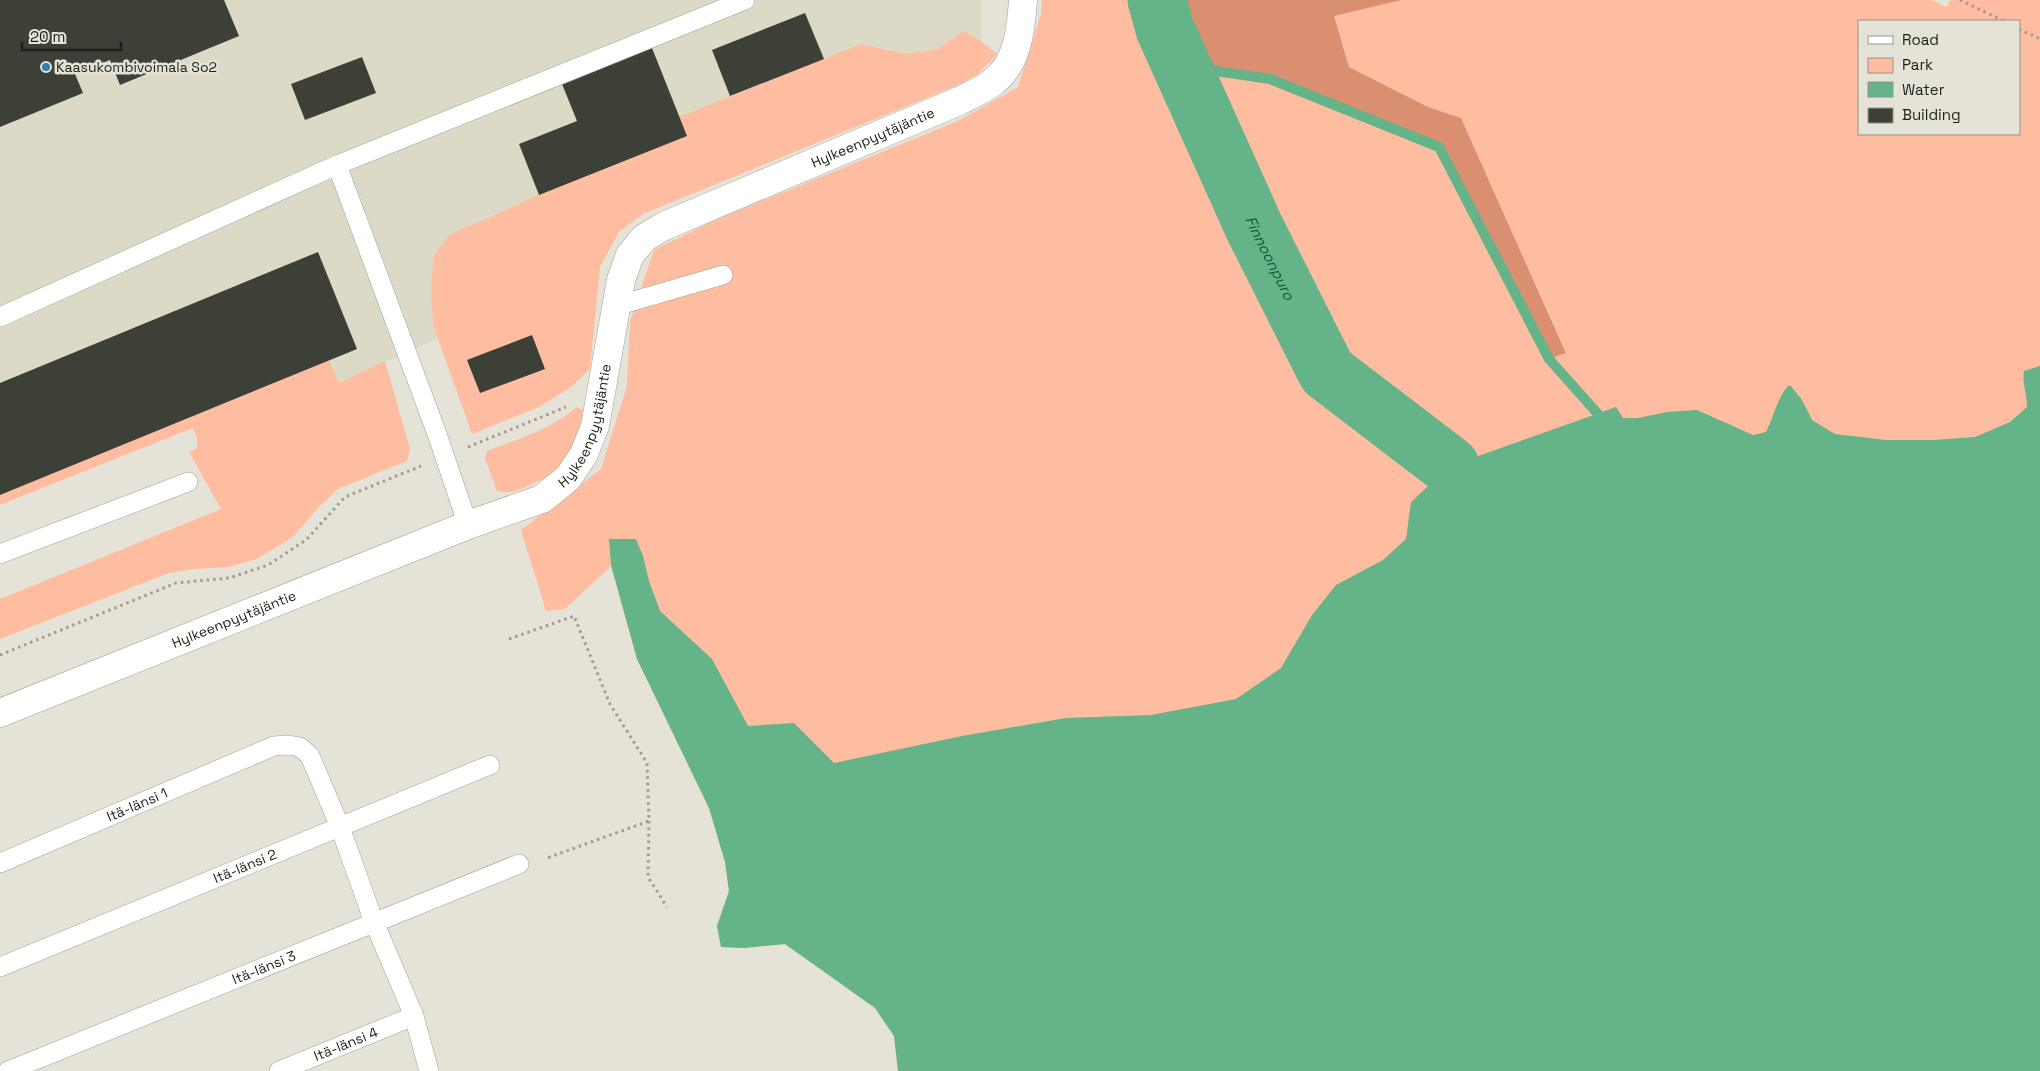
<svg xmlns="http://www.w3.org/2000/svg" width="2040" height="1071" viewBox="0 0 2040 1071" font-family="'Space Grotesk',sans-serif">
	<style>
		.built { fill: #dcd9c6 }
		.green { fill: #febda1; fill-rule: evenodd }
		.forest { fill: #da9070 }
		.water { fill: #64b389 }
		.lines { fill: none; stroke-linecap: round; stroke-linejoin: round }
		.stream { stroke: #64b389; stroke-width: 10 }
		.river { stroke: #64b389; stroke-width: 59 }
		.building { fill: #3c4037 }
		.lane-casing { stroke: #a1a094; stroke-width: 20 }
		.street-casing { stroke: #a1a094; stroke-width: 29 }
		.path { stroke: #9e9c93; stroke-width: 3; stroke-dasharray: 2.5 4; stroke-linecap: butt }
		.lane { stroke: #fff; stroke-width: 19 }
		.street { stroke: #fff; stroke-width: 28 }
		.poi-dot { fill: #377cb2; stroke: #e5e3d7; stroke-width: 2 }
		.labels { text-anchor: middle; stroke-width: 5; stroke-linejoin: round; paint-order: stroke }
		.poi-label { font-size: 14px; fill: #1e1e19; stroke: #e5e3d7; text-anchor: start }
		.street-label { font-size: 14px; fill: #1e1e19; stroke: #e5e3d7 }
		.water-label { font-size: 15px; font-style: italic; fill: #1a563a; stroke: #e5e3d7 }
	</style>
	<rect width="100%" height="100%" fill="#e5e3d7"/>
	<polygon class="built" points="0,0 981,0 981,41 517,234 443,336 338,383 329,361 0,495"/>
	<g class="green">
		<path d="M1042,0H1150L1182,66L1270,79L1439,147L1550,359L1566,352L1461,118L1428,107L1349,67L1333,16L1402,0H1932L1946,7L1951,0H2040V557L898,1071L894,1036L875,1008L785,944L745,948L721,947L717,926L729,891L725,862L709,808L637,659L611,566L565,609L546,611L521,530L601,469L627,386L630,321L654,250L713,221L958,121L1018,87L1041,14ZM1859,21H2019V134H1859Z"/>
		<polygon points="964,31 981,41 997,54 977,75 951,88 643,214 619,232 600,267 590,369 570,388 539,407 472,434 433,325 431,285 434,256 449,235 539,195 686,136 679,117 861,44 905,54 936,50"/>
		<polygon points="329,360 339,383 385,361 410,449 407,461 338,489 318,508 293,537 257,559 228,567 195,569 169,573 0,639 0,599 221,509 189,452 197,448 197,437 193,428 0,505 0,495"/>
		<path d="M577,407L584,410C581,434 571,459 551,474C545,479 537,481 530,485C521,490 507,495 497,491L485,458L487,451C518,439 552,429 577,407Z"/>
	</g>
	<polygon class="forest" points="1184,0 1402,0 1334,16 1349,67 1428,107 1461,118 1566,353 1549,359 1439,147 1270,79 1182,66 1165,29"/>
	<path class="water" d="M2040,366V1071H898L894,1036L875,1008L785,944L745,948L721,947L717,926L729,891L725,862L709,808L637,659L611,565L609,539H636L643,556L649,581L660,611L712,659L748,726L794,723L834,763L962,736L1066,718L1151,715L1236,699L1281,668L1312,615L1336,585L1383,560L1406,539L1411,502L1450,466L1616,407L1623,418H1638L1667,412L1697,410L1753,435L1766,432C1773,419 1779,392 1790,385L1802,400L1812,420L1835,434L1886,440H1934L1975,437L2010,422L2027,407C2027,394 2022,384 2024,371Z"/>
	<g class="lines">
		<polyline class="stream" points="1182,66 1270,79 1439,147 1549,359 1598,414"/>
		<path class="river" id="s1" d="M1157,0L1165,29L1254,227L1327,372L1450,466"/>
	</g>
	<g class="building">
		<polygon points="0,0 224,0 239,36 120,85 110,60 75,74 83,93 0,127"/>
		<polygon points="805,13 824,59 730,96 712,50"/>
		<polygon points="652,48 687,136 539,195 519,144 577,121 562,84"/>
		<polygon points="362,57 376,93 305,120 291,84"/>
		<polygon points="318,252 357,349 0,495 0,383"/>
		<polygon points="532,335 545,369 480,393 467,360"/>
	</g>
	<g class="lines">
		<g class="lane-casing">
			<g id="lane">
				<polyline points="337,165 437,434 468,525"/>
				<polyline points="616,306 723,275"/>
				<polyline points="0,317 337,165 745,0"/>
				<polyline points="0,554 188,482"/>
				<path id="s2" d="M0,863L274,746L288,745L300,747L310,756L340,827L374,922L414,1016L429,1071"/>
				<path id="s3" d="M0,967L490,765"/>
				<path id="s4" d="M8,1071L519,864"/>
				<path id="s5" d="M279,1071L414,1016"/>
			</g>
		</g>
		<g class="street-casing">
			<g id="street">
				<path id="s6" d="M0,713L468,525L542,499L568,478L584,454L595,426L621,280L630,255L644,238L664,226L959,101C970,95 984,90 993,82C1018,63 1021,29 1023,0"/>
			</g>
		</g>
		<g class="path">
			<polyline points="1960,0 2004,21"/>
			<polyline points="2019,29 2040,39"/>
			<polyline points="468,447 566,407"/>
			<polyline points="509,639 574,616 610,704 647,763 649,821 547,858"/>
			<polyline points="0,655 176,583 229,578 268,565 306,540 345,497 421,466"/>
			<polyline points="649,821 648,877 667,907"/>
		</g>
		<use href="#lane" class="lane"/>
		<use href="#street" class="street"/>
	</g>
	<circle class="poi-dot" cx="46" cy="67" r="5"/>
	<g class="labels">
		<g class="poi-label">
			<text x="56" y="72">Kaasukombivoimala So2</text>
		</g>
		<g class="street-label">
			<text dy="5" stroke="none"><textPath href="#s6" startOffset="1122">Hylkeenpyytäjäntie</textPath></text>
			<text dy="5" stroke="none"><textPath href="#s6" startOffset="672">Hylkeenpyytäjäntie</textPath></text>
			<text dy="5" stroke="none"><textPath href="#s6" startOffset="252">Hylkeenpyytäjäntie</textPath></text>
			<text dy="5" stroke="none"><textPath href="#s2" startOffset="149">Itä-länsi 1</textPath></text>
			<text dy="5" stroke="none"><textPath href="#s3" startOffset="265">Itä-länsi 2</textPath></text>
			<text dy="5" stroke="none"><textPath href="#s4" startOffset="276">Itä-länsi 3</textPath></text>
			<text dy="5" stroke="none"><textPath href="#s5" startOffset="72">Itä-länsi 4</textPath></text>
		</g>
		<g class="water-label">
			<text dy="5" stroke="none"><textPath href="#s1" startOffset="282">Finnoonpuro</textPath></text>
		</g>
	</g>
	<rect x="1858" y="20" width="162" height="115" fill="#e5e3d7" stroke="#95948b"/>
	<rect x="1868" y="36" width="25" height="8" fill="#ffffff" stroke="#95948b"/>
	<text x="1902" y="45" font-size="15" fill="#1e1e19">Road</text>
	<rect x="1868" y="58" width="25" height="15" fill="#febda1" stroke="#95948b"/>
	<text x="1902" y="70" font-size="15" fill="#1e1e19">Park</text>
	<rect x="1868" y="82" width="25" height="15" fill="#64b389" stroke="#95948b"/>
	<text x="1902" y="95" font-size="15" fill="#1e1e19">Water</text>
	<rect x="1868" y="108" width="25" height="15" fill="#3c4037" stroke="#95948b"/>
	<text x="1902" y="120" font-size="15" fill="#1e1e19">Building</text>
	<path d="M22 42v8h99v-8" fill="none" stroke="#1e1e19" stroke-width="2.5"/>
	<text x="30" y="42" font-size="15" fill="#1e1e19" stroke="#e5e3d7" stroke-width="4" paint-order="stroke">20 m</text>
</svg>
